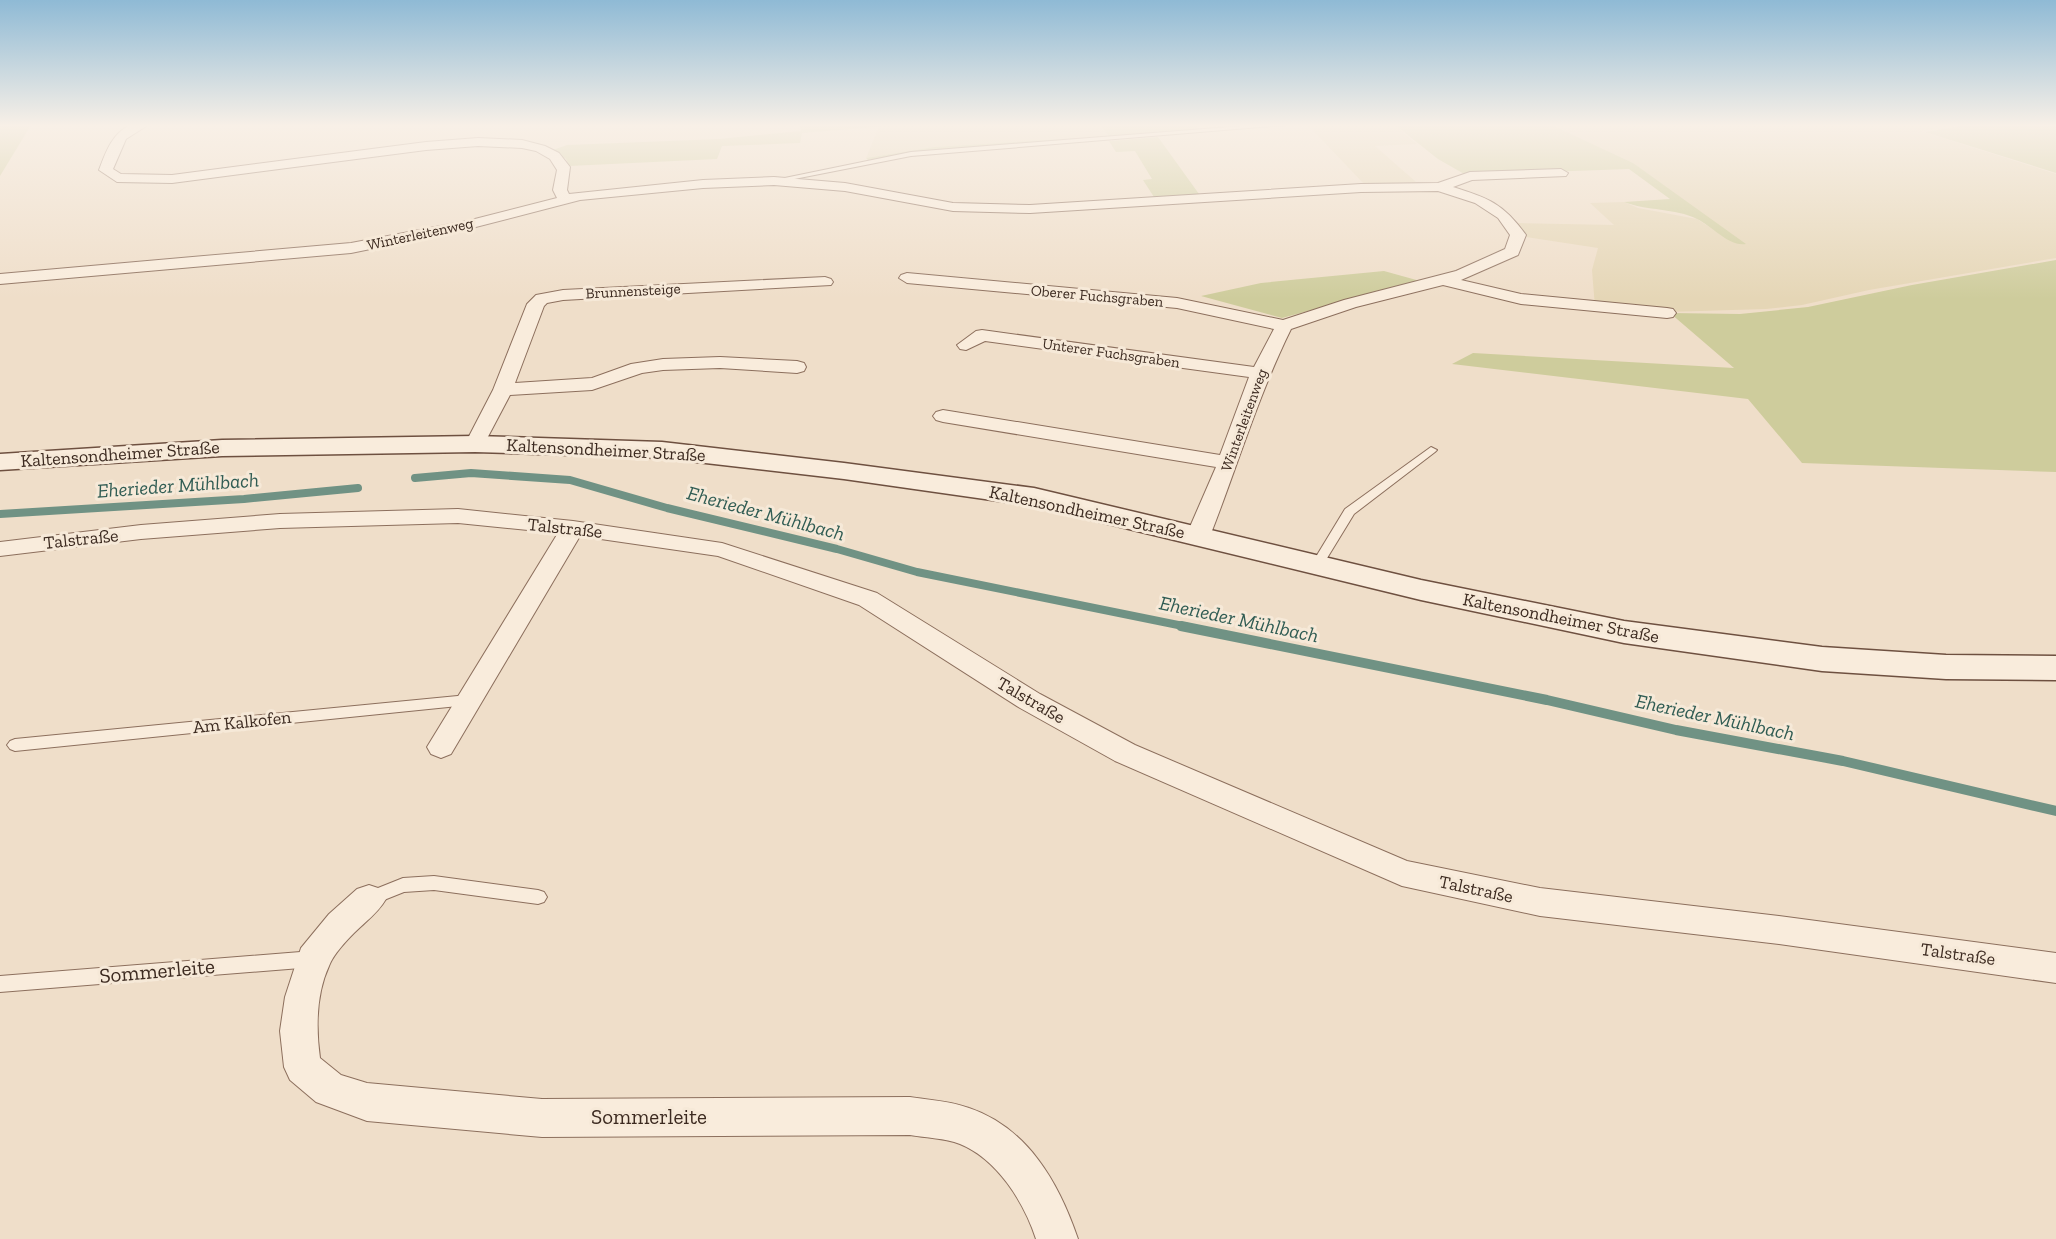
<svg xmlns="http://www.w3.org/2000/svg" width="2056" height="1239" viewBox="0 0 2056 1239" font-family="'Zilla Slab',serif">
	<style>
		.farmland { fill: #e5d6b6 }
		.green { fill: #cecc9c }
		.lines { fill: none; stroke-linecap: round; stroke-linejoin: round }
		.stream-far1 { stroke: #709284; stroke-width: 8 }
		.stream { stroke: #709284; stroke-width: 10 }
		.service-casing { stroke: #8c6f5d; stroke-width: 2 }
		.minor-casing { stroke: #8c6f5d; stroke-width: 2 }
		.secondary-casing { stroke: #6e5040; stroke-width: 3 }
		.service { fill: #f9ecdc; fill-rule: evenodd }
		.minor { fill: #f9ecdc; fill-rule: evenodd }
		.secondary { fill: #f9ecdc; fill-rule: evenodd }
		.labels { text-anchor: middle; stroke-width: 6; stroke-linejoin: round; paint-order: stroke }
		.far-street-label { font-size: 15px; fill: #3c2a20; stroke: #f6e9d8 }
		.street-label { font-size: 18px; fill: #3c2a20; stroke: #f6e9d8 }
		.water-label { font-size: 20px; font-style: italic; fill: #305c53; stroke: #f6e9d8 }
		.near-street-label { font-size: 21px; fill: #3c2a20; stroke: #f6e9d8 }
	</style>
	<rect width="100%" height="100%" fill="#efdec9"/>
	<g class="farmland">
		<polygon points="900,125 1100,125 1110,136 934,147 866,158 879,127"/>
		<polygon points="1308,125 1394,125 1417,144 1375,146 1416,182 1364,184"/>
		<polygon points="1552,125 1958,125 1921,131 2056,174 2056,258 1869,290 1802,305 1766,309 1666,312 1595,307 1592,270 1598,248 1526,237 1518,223 1614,225 1590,203 1624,202 1638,208 1697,219 1731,241 1633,163"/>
	</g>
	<g class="green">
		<polygon points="0,125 31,125 0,176"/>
		<polygon points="800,125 900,125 802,133 800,143 722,146 717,159 569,166 566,159 553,150 567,145 719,139 801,131"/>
		<polygon points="1100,125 1195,125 1203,132 914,152 868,160 866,158 934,147 1109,136"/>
		<path d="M1395,125H1552L1633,163L1746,244C1729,247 1712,226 1697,219C1675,208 1647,211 1624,202L1670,199L1629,169L1466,175L1438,159Z"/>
		<polygon points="1967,125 2056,125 2056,173 1925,132"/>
		<polygon points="1158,137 1199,194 1154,197 1143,180 1152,179 1135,151 1116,152 1109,141"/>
		<polygon points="2056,260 2056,472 1802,463 1748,399 1452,364 1473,353 1734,368 1670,313 1740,314 1808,307 1912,285"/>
		<polygon points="1384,271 1420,281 1282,318 1201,296 1261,283"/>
	</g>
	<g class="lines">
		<g class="stream-far1">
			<polyline points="415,478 471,473 570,480 667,508 837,549 917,572 1188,627"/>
			<polyline points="0,514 244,499 358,488"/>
		</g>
		<polyline class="stream" points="1181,626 1547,700 1676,730 1843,761 2056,811"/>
		<g class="service-casing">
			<g id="service">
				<polygon points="1255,125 1285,125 911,156 774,183 770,181 911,152"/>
				<polygon points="1431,447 1437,450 1435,452 1354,514 1321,568 1313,568 1311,565 1345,509"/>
				<polygon points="468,695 473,696 475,700 473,704 468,705 15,751 10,749 7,745 10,741 15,739"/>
				<polygon points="434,876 538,890 544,892 547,897 544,902 538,904 434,890 404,892 369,906 363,904 360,899 363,894 403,878"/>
				<polygon points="313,951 319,953 322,959 319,965 313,967 0,992 0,976"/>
			</g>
		</g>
		<g class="minor-casing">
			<g id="minor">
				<path d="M130,125H148L126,139L113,169L121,174L172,175L426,142L478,138L522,140L545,146L559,153L570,167L567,190L569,194L703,180L774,177L845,183L953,203L1030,205L1361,184L1438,183L1470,172L1561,169L1568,173L1566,176L1472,180L1453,187C1488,198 1503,203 1526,235L1518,255L1461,280L1521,294L1667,308L1673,309L1676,313L1673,317L1667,318L1521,304L1443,285L1356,307L1291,329C1258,396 1237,467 1210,536L1206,541L1198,543L1190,541L1186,536L1216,467L943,422L936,420L933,416L936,412L943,410L1220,455L1249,377L985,341L966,350L960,349L957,345L976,331L982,330L1254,367L1274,329L1177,308L907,283L899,278L901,275L907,273L1177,298L1283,320L1344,300L1456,271L1505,249L1510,235L1498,218L1475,203L1438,191L1361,192L1030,213L953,211L845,191L774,185L703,188L580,200L468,229L351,253L0,284V274L351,243L467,221L557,198L553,190L557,170L550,159L536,151L522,148L478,146L426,150L172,183L117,182L99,170C106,152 111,135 130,125Z"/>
				<polygon points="825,277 831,279 833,282 831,285 563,300 547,303 544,306 515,383 592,378 631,364 663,359 720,357 797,361 804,363 806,367 804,371 797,373 720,368 663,370 642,373 592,390 510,395 482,448 475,450 468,448 465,444 493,390 527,304 536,295 563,290"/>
				<polygon points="458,509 573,521 722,543 877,593 1040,694 1135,745 1407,861 1540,888 1779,916 2056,953 2056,983 1779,944 1540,916 1402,886 1115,761 1020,708 859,605 718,556 580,536 451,754 441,758 431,754 427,747 558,533 458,523 280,528 141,539 0,556 0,542 141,525 280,514"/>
				<path d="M369,885L381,889L386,899C378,913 365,922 354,933C346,941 333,955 329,966C316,994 316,1029 320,1058L341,1075L367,1083L542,1099L910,1097C929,1100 951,1101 969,1108C1028,1128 1059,1183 1078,1239H1036C1024,1202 997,1159 960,1144C945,1138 926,1138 910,1135L542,1137L367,1121L316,1102L290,1080L284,1067L280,1031L285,997L301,948L329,914L357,889Z"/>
			</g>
		</g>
		<g class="secondary-casing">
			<polygon id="secondary" points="475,436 662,442 844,463 1034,488 1421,580 1624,621 1822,647 1946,655 2056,656 2056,680 1946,679 1822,671 1624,643 1421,600 1034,506 844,479 662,458 475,452 222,456 0,470 0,454 222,440"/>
		</g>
		<use href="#service" class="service"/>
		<use href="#minor" class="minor"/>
		<use href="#secondary" class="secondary"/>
	</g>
	<linearGradient id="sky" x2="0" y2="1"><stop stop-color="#8fbad5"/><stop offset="0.42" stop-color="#f8f0e7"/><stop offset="1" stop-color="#f8f0e7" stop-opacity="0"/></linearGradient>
	<rect width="2056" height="299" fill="url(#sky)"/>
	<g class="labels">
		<g class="far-street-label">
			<text transform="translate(420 234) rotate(-12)" y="5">Winterleitenweg</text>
			<text transform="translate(633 291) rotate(-3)" y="5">Brunnensteige</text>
			<text transform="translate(1097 296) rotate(5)" y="5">Oberer Fuchsgraben</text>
			<text transform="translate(1111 353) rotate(8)" y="5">Unterer Fuchsgraben</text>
			<text transform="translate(1244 420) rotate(-70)" y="5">Winterleitenweg</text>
		</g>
		<g class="street-label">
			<text transform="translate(606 450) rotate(3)" y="6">Kaltensondheimer Straße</text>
			<text transform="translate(120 454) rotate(-4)" y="6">Kaltensondheimer Straße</text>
			<text transform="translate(1087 512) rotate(12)" y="6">Kaltensondheimer Straße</text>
			<text transform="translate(565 528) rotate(6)" y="6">Talstraße</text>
			<text transform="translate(81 539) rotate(-6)" y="6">Talstraße</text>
			<text transform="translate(1561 618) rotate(11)" y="6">Kaltensondheimer Straße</text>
			<text transform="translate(1031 700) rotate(30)" y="6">Talstraße</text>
			<text transform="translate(242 722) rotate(-6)" y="6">Am Kalkofen</text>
			<text transform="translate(1476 889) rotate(12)" y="6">Talstraße</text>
			<text transform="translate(1958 954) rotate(8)" y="6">Talstraße</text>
		</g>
		<g class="water-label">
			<text transform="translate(178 485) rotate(-4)" y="7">Eherieder Mühlbach</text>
			<text transform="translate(766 513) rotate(15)" y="7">Eherieder Mühlbach</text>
			<text transform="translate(1239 619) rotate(12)" y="7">Eherieder Mühlbach</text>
			<text transform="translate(1715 717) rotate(12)" y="7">Eherieder Mühlbach</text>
		</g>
		<g class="near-street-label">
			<text transform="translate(157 971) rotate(-5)" y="7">Sommerleite</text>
			<text x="649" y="1124">Sommerleite</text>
		</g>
	</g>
</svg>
